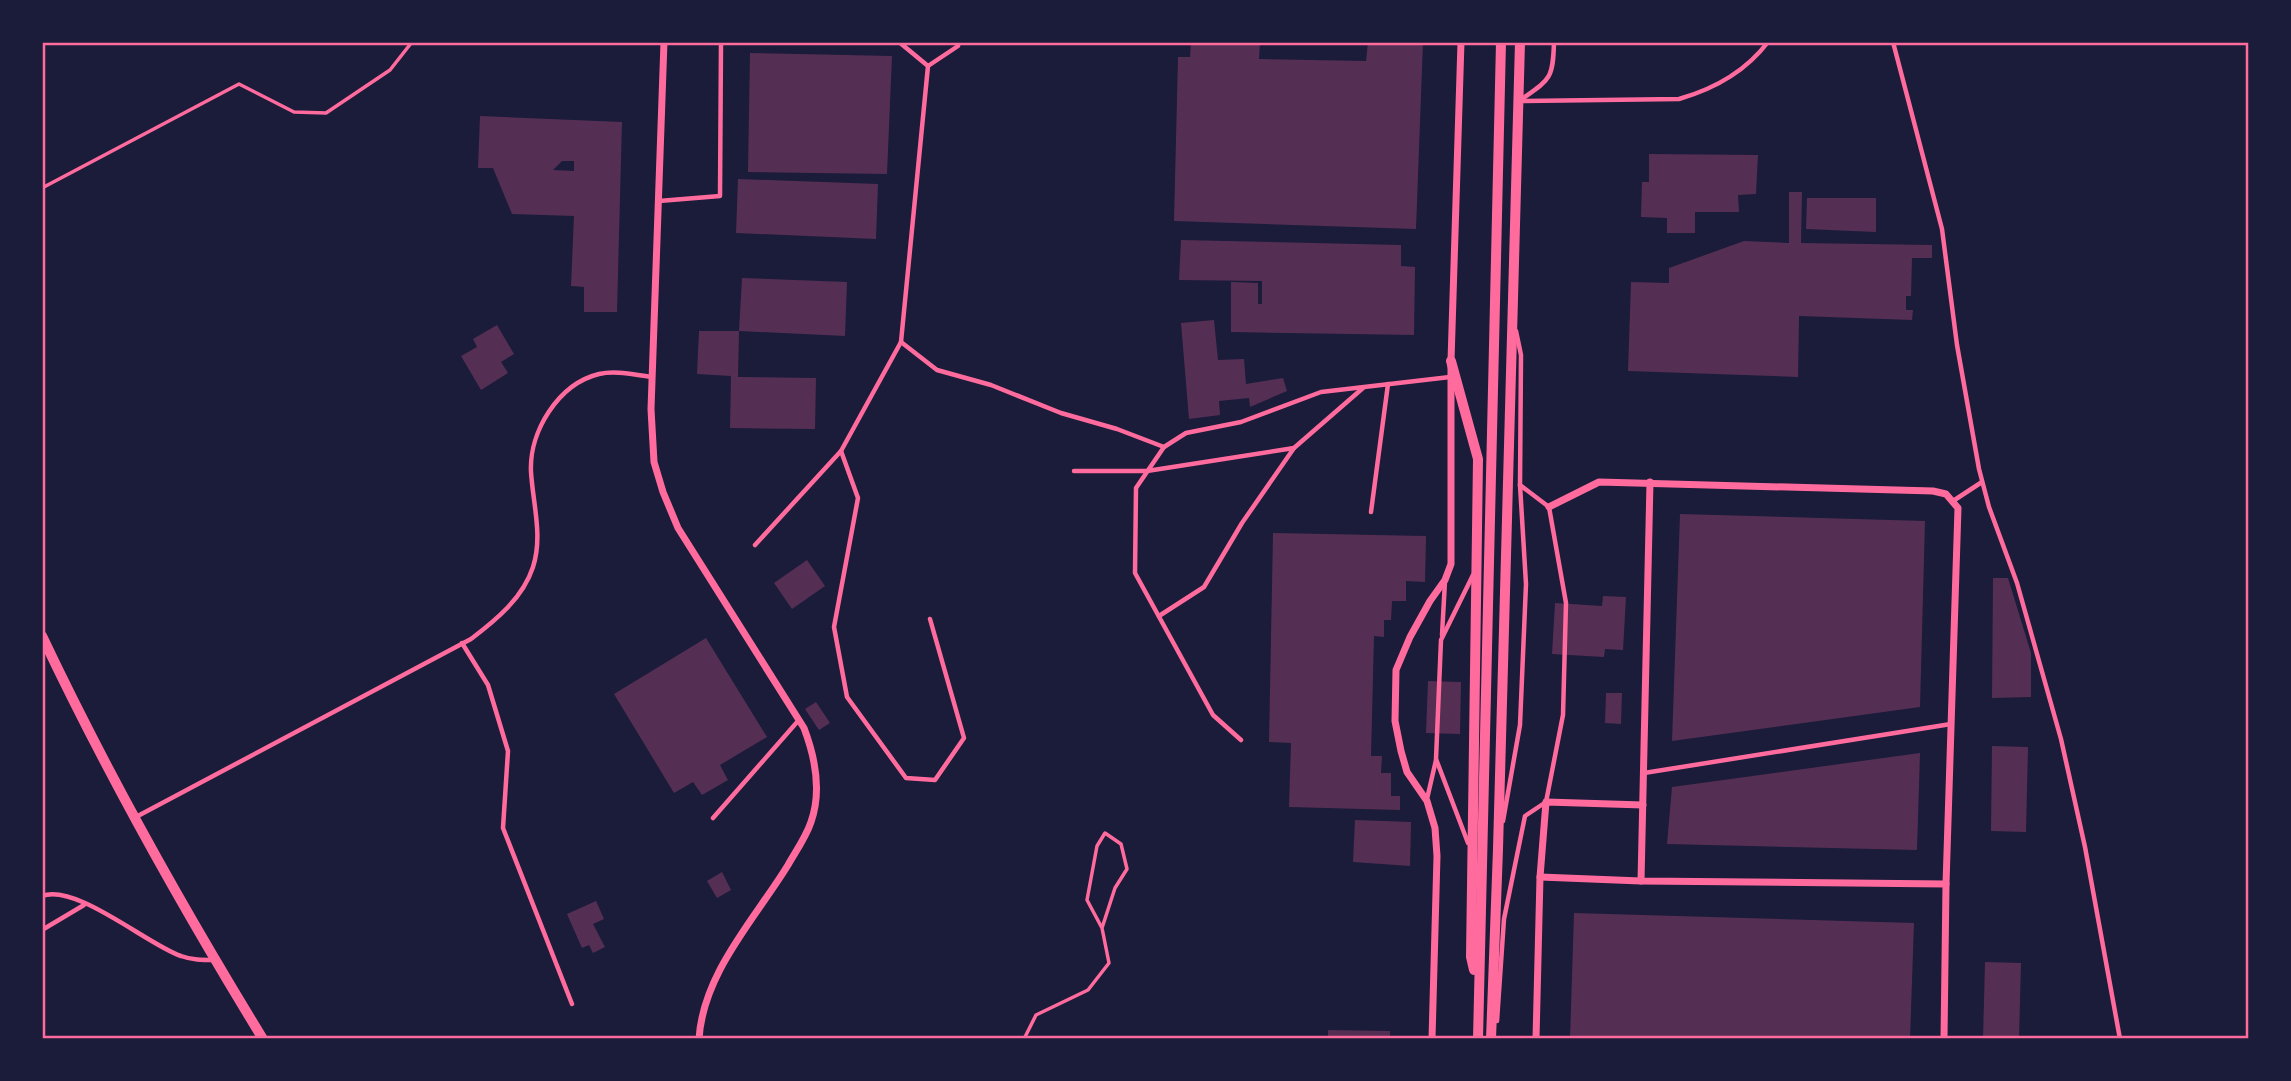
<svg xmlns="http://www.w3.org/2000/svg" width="2291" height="1081" viewBox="0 0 2291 1081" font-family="Quicksand,sans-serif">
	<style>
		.building { fill: #542f53; fill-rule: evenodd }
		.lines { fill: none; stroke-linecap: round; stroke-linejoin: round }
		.path { stroke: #ff6b9d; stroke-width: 3.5 }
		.service { stroke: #ff6b9d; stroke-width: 4.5 }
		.minor { stroke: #ff6b9d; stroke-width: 7 }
		.secondary { stroke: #ff6b9d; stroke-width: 10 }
		.neatline { fill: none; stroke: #ff6b9d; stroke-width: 2.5 }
	</style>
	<rect width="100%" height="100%" fill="#1b1b3a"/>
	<g class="building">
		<polygon points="1191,42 1260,42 1259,59 1366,61 1368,42 1423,42 1416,229 1174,221 1178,57 1190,57"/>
		<polygon points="750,53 892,56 887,174 748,172"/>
		<path d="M480,116L622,122L617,312H584V287L571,286L574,216L512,214L493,168H478ZM562,161H574V171L553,170Z"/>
		<polygon points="1649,154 1758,155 1756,194 1738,195 1739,212 1695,212 1695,233 1667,233 1667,218 1641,217 1642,182 1649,182"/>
		<polygon points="738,179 878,184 876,239 736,233"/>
		<polygon points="1789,192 1802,192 1801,243 1932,245 1932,258 1912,258 1911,296 1906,296 1906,310 1913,310 1912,320 1799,316 1798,377 1628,371 1631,282 1669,283 1669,268 1744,241 1789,243"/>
		<polygon points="1807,198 1876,198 1876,232 1806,229"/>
		<polygon points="1181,240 1401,245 1401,266 1415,267 1414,335 1231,332 1231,282 1258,283 1258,304 1262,304 1262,281 1179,280"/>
		<polygon points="742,278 847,282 845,336 739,331"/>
		<polygon points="1214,320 1218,360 1244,359 1246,384 1283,378 1287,391 1250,407 1249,398 1219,401 1220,415 1189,419 1181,323"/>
		<polygon points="497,325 514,354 501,362 508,373 481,390 461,356 477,347 473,339"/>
		<polygon points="699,331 739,331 738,377 816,378 815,429 730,428 731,376 697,374"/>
		<polygon points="1680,514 1925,521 1920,707 1672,741"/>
		<polygon points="1273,533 1426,536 1425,582 1406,581 1406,601 1392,601 1391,620 1384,620 1384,637 1374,636 1371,756 1382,756 1381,773 1391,773 1391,796 1400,796 1400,810 1289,807 1291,743 1269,742"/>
		<polygon points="807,560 825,586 792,609 774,583"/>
		<polygon points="1993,578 2008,578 2031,653 2031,697 1992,698"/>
		<polygon points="1603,596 1626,597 1623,650 1605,649 1604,657 1552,654 1555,603 1602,606"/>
		<polygon points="706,638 767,737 720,765 728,780 702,795 693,782 674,793 614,694"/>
		<polygon points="1428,681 1461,682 1460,734 1426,733"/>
		<polygon points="1606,693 1622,693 1621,724 1605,723"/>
		<polygon points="816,702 830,723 819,730 805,709"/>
		<polygon points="1992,746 2028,747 2026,832 1991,831"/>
		<polygon points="1920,753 1917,850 1667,844 1672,787"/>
		<polygon points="1355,820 1411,822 1410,866 1353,862"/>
		<polygon points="722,872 731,890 717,898 707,881"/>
		<polygon points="596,901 604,919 593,924 605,947 593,953 589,945 582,948 567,914"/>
		<polygon points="1574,913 1914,923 1910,1039 1570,1039"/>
		<polygon points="1985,962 2021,963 2019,1039 1983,1039"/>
		<polygon points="1328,1030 1390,1031 1390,1039 1328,1039"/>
	</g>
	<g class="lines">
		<g class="path">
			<polyline points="42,188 239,84 294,112 326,113 390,70 412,42"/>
			<polyline points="1024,1039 1036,1015 1088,990 1109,963 1102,928 1087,900 1097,846 1105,833 1121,844 1127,869 1115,888 1102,928"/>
		</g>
		<g class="service">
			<polyline points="1893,42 1942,229 1957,345 1979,469 1989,507 2017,583 2061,739 2085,847 2120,1039"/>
			<polyline points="928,66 958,46 959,42"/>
			<path d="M1519,101L1679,99C1714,89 1746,71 1768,42"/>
			<path d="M1519,101C1550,79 1553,80 1554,42"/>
			<polyline points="659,201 720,196 721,42"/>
			<polyline points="901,342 937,370 991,385 1061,413 1117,429 1164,447"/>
			<polyline points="841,451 858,498 834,627 847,697 906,778 935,780 964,738 930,619"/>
			<polyline points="1074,471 1147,471 1294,448 1363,388"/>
			<polyline points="1953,501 1982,482"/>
			<polyline points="1371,512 1388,384"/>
			<polyline points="755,545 841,451 901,342 928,66 899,42"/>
			<polyline points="1159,616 1204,587 1242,523 1294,448"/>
			<polyline points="1442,635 1445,581"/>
			<polyline points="462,643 488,685 508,751 503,828 572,1004"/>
			<polyline points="1241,740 1213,715 1135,573 1136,488 1164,447 1186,433 1241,422 1321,392 1450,377"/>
			<polyline points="1644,773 1951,724"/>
			<polyline points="1427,799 1436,760"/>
			<path d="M134,818L471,639C496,620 523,598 533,567C543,536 533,504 531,472C529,432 558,384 599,374C616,370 635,375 652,377"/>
			<polyline points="713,818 798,721"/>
			<polyline points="1503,821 1520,725 1526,584 1520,485 1521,355 1516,331"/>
			<polyline points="1468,843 1436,759 1441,640 1473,575"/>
			<path d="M42,896C76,883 148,945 181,956C192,960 202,960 214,960"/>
			<polyline points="42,930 84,905"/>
			<polyline points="1497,1021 1504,919 1525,816 1546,802 1563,715 1566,603 1549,507 1520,485"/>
		</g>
		<g class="minor">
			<path d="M664,42L651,409L654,462L663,492L678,528L804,728C815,757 822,791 811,822C806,837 796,851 788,865C755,919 703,973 699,1039"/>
			<polyline points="1549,507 1599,482 1933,491 1946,494 1958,508 1946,884 1944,1039"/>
			<polyline points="1540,877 1641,881 1946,884"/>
			<polyline points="1641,881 1650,482"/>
			<polyline points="1432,1039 1437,856 1435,828 1427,801 1407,772 1401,751 1395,721 1396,670 1410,637 1430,601 1445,580 1451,564 1451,361 1461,42"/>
			<polyline points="1536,1039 1540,877 1546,802 1643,805"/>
		</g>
		<g class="secondary">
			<polyline points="1451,361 1478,459 1471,957 1474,970"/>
			<path d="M42,636C108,775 182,907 263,1039"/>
			<polyline points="1478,1039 1501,42"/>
			<polyline points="1491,1039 1498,849 1520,42"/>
		</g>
	</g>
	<rect width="2291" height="1081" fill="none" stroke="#1b1b3a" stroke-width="88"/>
	<rect x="44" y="44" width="2203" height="993" class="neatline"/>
</svg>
